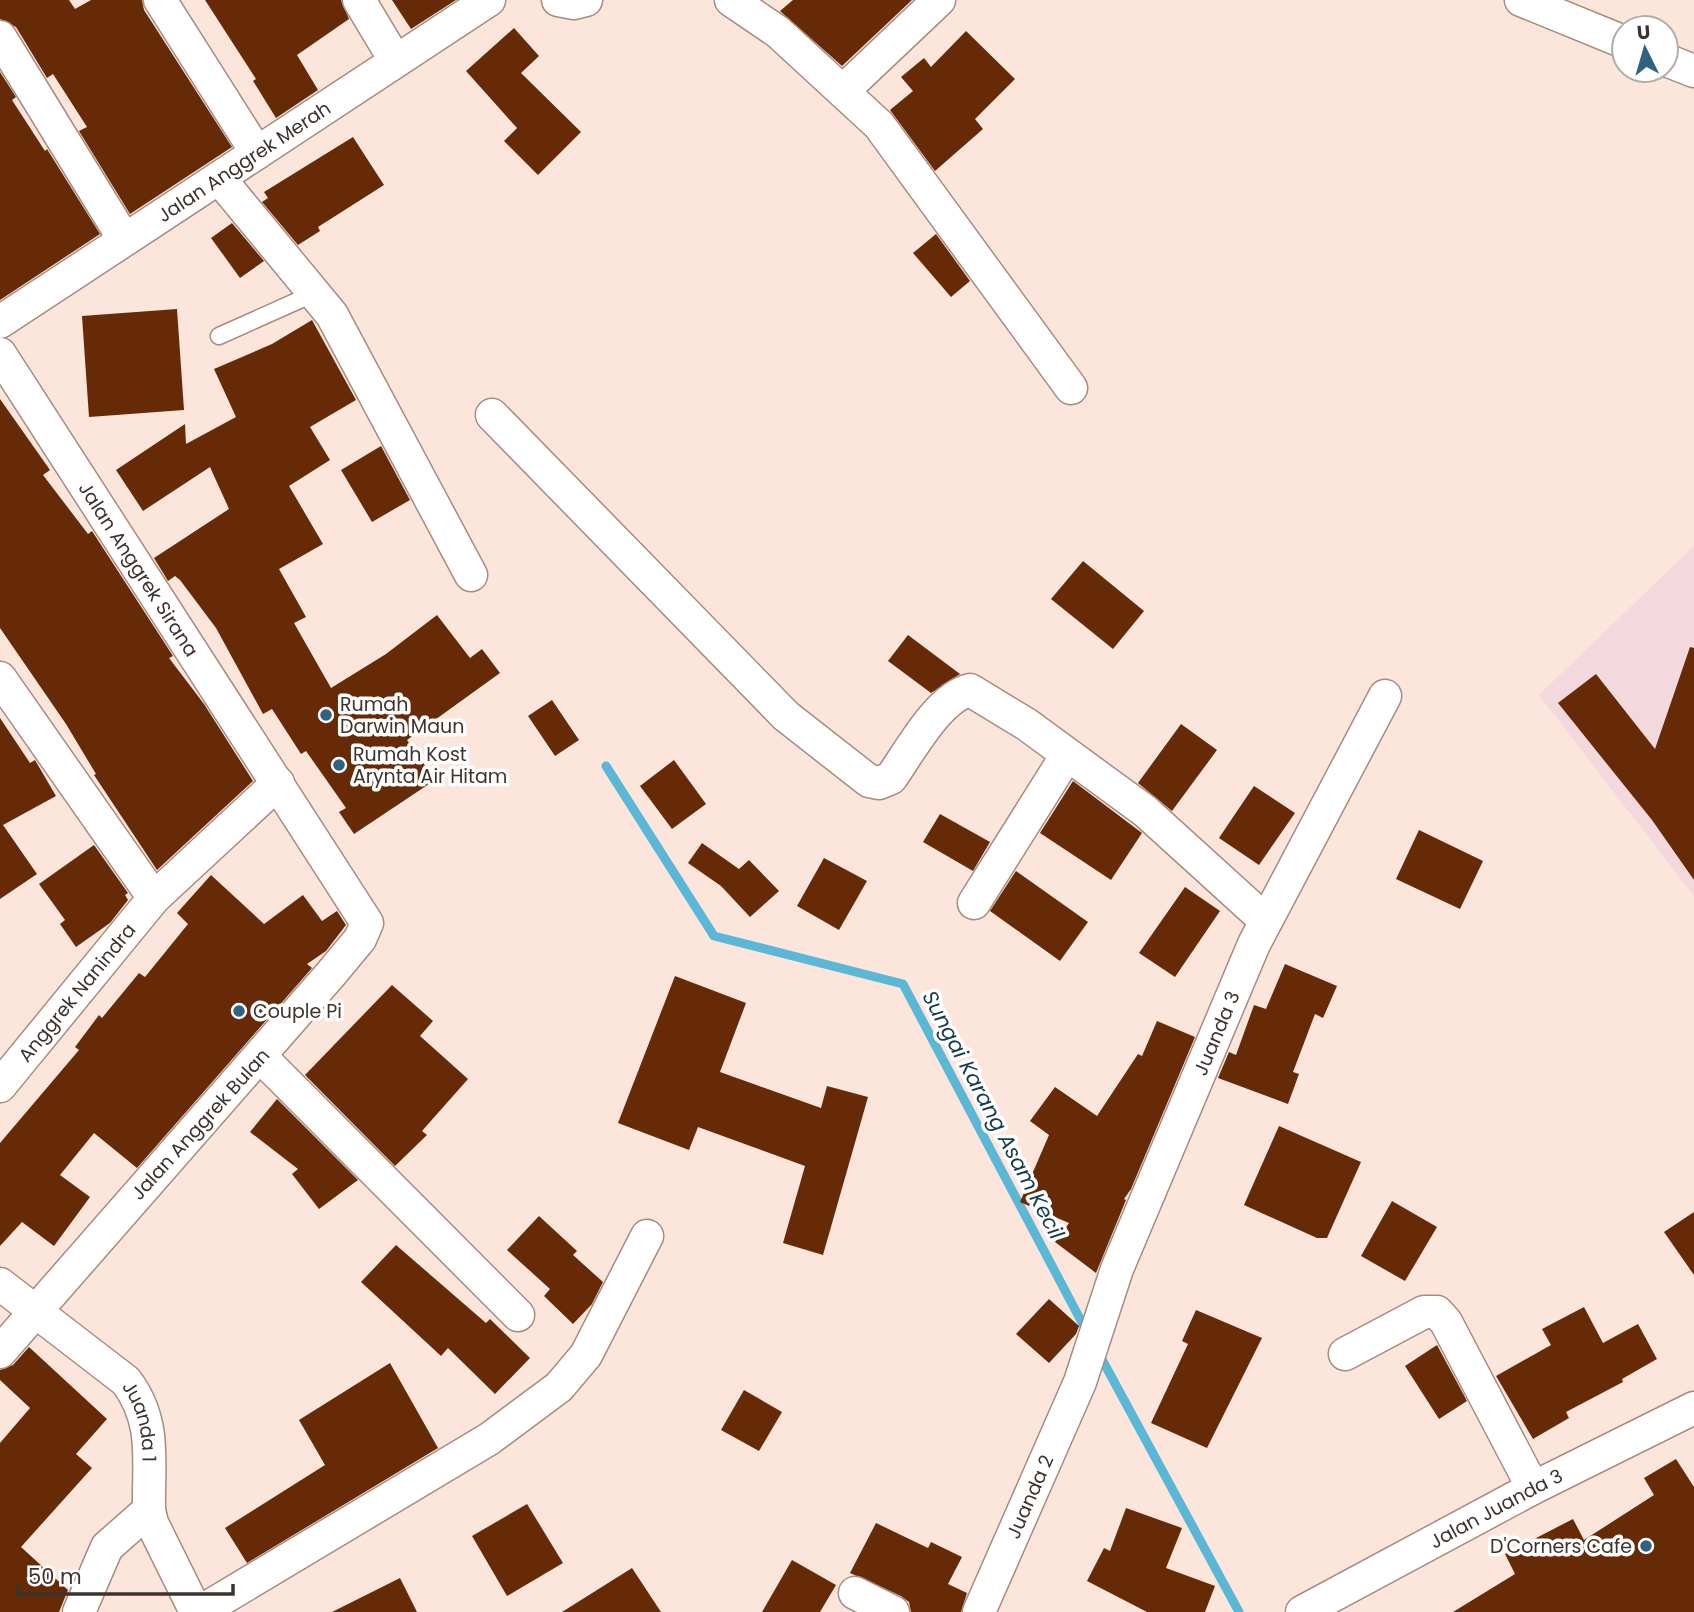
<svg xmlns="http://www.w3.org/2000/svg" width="1694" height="1612" viewBox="0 0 1694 1612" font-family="Poppins,sans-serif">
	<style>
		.education { fill: #f3d9dd }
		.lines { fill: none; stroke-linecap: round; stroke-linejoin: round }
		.stream { stroke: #5ab7d5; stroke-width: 9 }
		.building { fill: #672a07 }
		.lane-casing { stroke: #a68c81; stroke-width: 19 }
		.street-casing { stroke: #a68c81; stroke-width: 35 }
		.lane { stroke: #fff; stroke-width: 16 }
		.street { stroke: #fff; stroke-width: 32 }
		.poi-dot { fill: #306380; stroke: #fff; stroke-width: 2.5 }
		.labels { text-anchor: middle; stroke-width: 7; stroke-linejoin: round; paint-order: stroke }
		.street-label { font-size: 19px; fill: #3d332e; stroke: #fff }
		.poi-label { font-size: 19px; fill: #3d332e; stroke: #fff; text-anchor: start }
		.water-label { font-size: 21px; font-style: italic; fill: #123c49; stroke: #fff }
	</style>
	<rect width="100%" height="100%" fill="#fce5db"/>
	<polygon class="education" points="1694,546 1694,896 1539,695"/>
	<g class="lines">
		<g class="stream">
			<polyline points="606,766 714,936 903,984 1088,1334"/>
			<polyline points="1098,1352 1239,1612"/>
		</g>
	</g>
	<g class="building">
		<polygon points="0,0 69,0 75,9 91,0 142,0 144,10 232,147 130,214 79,131 87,127 53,74 47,78 16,27 0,19"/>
		<polygon points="205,0 341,0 349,19 297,55 318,90 276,118 253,81 256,79"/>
		<polygon points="392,0 456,0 411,29"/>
		<polygon points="793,0 912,0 842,66 780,11"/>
		<polygon points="514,28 539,56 521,73 581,132 538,175 504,141 517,128 466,71"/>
		<polygon points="966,31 1015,79 975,119 983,129 935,171 890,110 913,91 901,77 924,58 931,67"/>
		<polygon points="0,72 16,97 12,100 45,151 47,149 100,234 0,300"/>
		<polygon points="353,137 384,185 318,227 320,231 298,245 262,202 268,198 264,192"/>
		<polygon points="232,223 264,261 240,278 211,238"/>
		<polygon points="936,234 970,281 951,297 913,253"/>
		<polygon points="177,309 184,410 89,417 82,316"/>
		<polygon points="312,320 356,400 310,427 330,460 289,486 323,544 279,569 306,617 294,623 331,688 386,654 437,615 470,658 482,649 500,673 407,740 435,780 354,834 339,812 346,808 306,751 301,754 272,709 263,714 216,628 180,580 175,576 168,581 154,558 229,509 210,467 143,511 116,470 185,424 186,444 236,417 214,369 272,344"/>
		<polygon points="0,399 50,470 43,475 88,534 92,531 173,656 169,658 204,704 253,781 157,870 94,775 96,774 66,724 0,628"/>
		<polygon points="381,446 410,500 372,522 341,470"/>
		<polygon points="1083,561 1144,611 1113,649 1051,599"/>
		<polygon points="908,635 960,674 931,693 888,661"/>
		<polygon points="1690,647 1694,648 1694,880 1652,820 1558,703 1596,674 1655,749"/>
		<polygon points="552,700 579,740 555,756 528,716"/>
		<polygon points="0,718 30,763 35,760 56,796 3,825 37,874 0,899"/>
		<polygon points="1181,724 1217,750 1172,811 1138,783"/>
		<polygon points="674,760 706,804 672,829 640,786"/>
		<polygon points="1073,781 1142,833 1111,880 1040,833"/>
		<polygon points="1254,786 1295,813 1259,865 1219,838"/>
		<polygon points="940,814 990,842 973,871 923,842"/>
		<polygon points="1419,830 1483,861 1460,909 1396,879"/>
		<polygon points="702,843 739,869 749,860 779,891 750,917 721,886 688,863"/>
		<polygon points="94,845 128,893 125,895 128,900 110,923 76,947 60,924 65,920 39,884"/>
		<polygon points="824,858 867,881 839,930 797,906"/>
		<polygon points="1016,871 1088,922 1060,961 990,911"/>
		<polygon points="211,875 264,924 303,895 322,921 337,911 346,925 326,951 307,964 312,968 137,1168 94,1133 60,1175 90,1197 54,1246 22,1222 0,1246 0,1143 79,1050 75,1047 99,1015 102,1018 139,973 145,977 188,924 177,913"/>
		<polygon points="1185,887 1220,911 1175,977 1139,953"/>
		<polygon points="1285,964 1337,986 1323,1018 1315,1014 1293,1072 1299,1074 1288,1104 1218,1078 1229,1052 1236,1055 1254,1005 1266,1009"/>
		<polygon points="675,976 746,1003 720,1072 821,1108 827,1086 868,1097 823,1255 783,1243 805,1166 698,1127 689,1150 618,1123"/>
		<polygon points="392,985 433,1021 420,1036 468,1079 422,1131 427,1135 395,1166 305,1075"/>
		<polygon points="1157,1021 1195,1037 1131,1189 1124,1199 1126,1200 1096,1273 1055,1242 1069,1223 1020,1202 1049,1135 1030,1121 1055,1087 1097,1116 1138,1054 1142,1056"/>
		<polygon points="277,1099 358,1180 319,1209 292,1174 298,1169 250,1132"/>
		<polygon points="1279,1126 1361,1162 1327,1238 1317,1238 1244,1205"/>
		<polygon points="1392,1201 1437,1227 1405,1281 1361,1256"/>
		<polygon points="1694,1212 1694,1275 1664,1232"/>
		<polygon points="539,1216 577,1251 573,1255 603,1282 592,1304 573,1324 544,1296 550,1289 507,1250"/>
		<polygon points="396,1245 486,1323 490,1319 530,1358 495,1394 448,1348 441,1356 361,1282"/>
		<polygon points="1049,1299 1079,1326 1076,1334 1049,1363 1016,1334"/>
		<polygon points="1584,1307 1603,1343 1638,1324 1657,1359 1622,1379 1623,1382 1566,1412 1569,1418 1533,1439 1496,1376 1551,1345 1542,1329"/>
		<polygon points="1196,1310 1262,1338 1207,1448 1151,1423 1188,1344 1182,1341"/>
		<polygon points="1437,1345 1467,1401 1439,1419 1405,1366"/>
		<polygon points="29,1347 107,1419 76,1454 92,1468 21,1547 68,1590 59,1612 0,1612 0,1443 30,1408 0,1380 0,1370 13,1365"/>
		<polygon points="390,1363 438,1448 247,1563 225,1528 325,1465 299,1420"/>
		<polygon points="744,1390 782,1412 759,1451 721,1430"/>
		<polygon points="1676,1459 1694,1487 1694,1612 1453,1612 1515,1574 1505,1554 1573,1519 1584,1540 1654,1495 1644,1478"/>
		<polygon points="527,1504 563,1563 507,1596 472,1536"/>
		<polygon points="1126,1508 1182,1528 1166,1568 1215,1586 1205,1612 1147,1612 1087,1581 1104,1548 1110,1551"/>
		<polygon points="876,1523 928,1548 931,1542 962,1557 948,1584 967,1593 961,1612 911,1612 909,1602 901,1596 850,1573"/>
		<polygon points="792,1560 836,1585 820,1612 762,1612"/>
		<polygon points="632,1568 661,1612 562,1612"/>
		<polygon points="400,1578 417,1612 332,1612"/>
	</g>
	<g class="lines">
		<g class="lane-casing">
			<polyline id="lane" points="219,336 315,293"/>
		</g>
		<g class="street-casing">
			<g id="street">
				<polyline points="160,0 257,153"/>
				<polyline points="359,0 395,60"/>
				<polyline points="558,0 574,3 586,0"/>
				<polyline points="731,0 778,32 879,125 1071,388"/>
				<polyline points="1521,0 1624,42"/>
				<polyline points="0,37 124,239"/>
				<polyline points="1666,60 1694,71"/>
				<polyline points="844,90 939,0"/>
				<polyline points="219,178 332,315 471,575"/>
				<path id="s1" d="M0,322L489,0"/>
				<path id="s2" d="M0,354L367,923L360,939L330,975L0,1352"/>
				<path d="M492,415L786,716L869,781L879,783L891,778C910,751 938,698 970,690L1026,724L1145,811L1266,921"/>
				<polyline points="0,678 154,898"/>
				<polyline points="974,903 1067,755"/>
				<polyline points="260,1056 518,1315"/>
				<path id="s3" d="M0,1086L154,898L278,783"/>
				<path id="s4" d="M0,1284L126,1381C157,1422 148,1461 149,1510L152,1523L196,1612"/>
				<polyline points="1345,1354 1424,1312 1437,1312 1446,1322 1533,1488"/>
				<polyline points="855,1593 893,1612"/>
				<polyline points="79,1612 107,1547 149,1510"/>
				<polyline points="200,1612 489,1439 559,1387 586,1355 647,1236"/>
				<path id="s5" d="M979,1612L1080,1382L1117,1269L1254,944L1385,696"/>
				<path id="s6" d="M1302,1612L1533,1488L1694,1408"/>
			</g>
		</g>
		<use href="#lane" class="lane"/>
		<use href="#street" class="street"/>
	</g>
	<g class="poi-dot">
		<circle cx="326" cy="715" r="7"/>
		<circle cx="339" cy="765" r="7"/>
		<circle cx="239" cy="1011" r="7"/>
		<circle cx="1646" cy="1546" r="7"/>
	</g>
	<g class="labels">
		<g class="street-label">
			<text dy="7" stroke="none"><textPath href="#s1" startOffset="292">Jalan Anggrek Merah</textPath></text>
			<text dy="7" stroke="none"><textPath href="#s2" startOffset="256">Jalan Anggrek Sirana</textPath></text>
			<text dy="7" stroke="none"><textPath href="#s3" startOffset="121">Anggrek Nanindra</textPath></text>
			<text dy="7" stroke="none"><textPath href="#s5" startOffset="626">Juanda 3</textPath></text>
			<text transform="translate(200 1124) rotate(-48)" y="7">Jalan Anggrek Bulan</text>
			<text dy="7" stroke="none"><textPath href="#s4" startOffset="203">Juanda 1</textPath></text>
			<text dy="7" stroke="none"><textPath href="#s5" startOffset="126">Juanda 2</textPath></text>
			<text dy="7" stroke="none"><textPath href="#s6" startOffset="220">Jalan Juanda 3</textPath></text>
		</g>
		<g class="poi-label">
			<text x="340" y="711">Rumah<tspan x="340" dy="22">Darwin Maun</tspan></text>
			<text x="353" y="761">Rumah Kost<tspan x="353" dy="22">Arynta Air Hitam</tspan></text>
			<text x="253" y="1018">Couple Pi</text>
			<text x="1632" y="1553" text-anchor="end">D'Corners Cafe</text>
		</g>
		<g class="water-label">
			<text transform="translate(993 1115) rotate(62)" y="7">Sungai Karang Asam Kecil</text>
		</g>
	</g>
	<g transform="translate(1645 49) rotate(355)"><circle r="33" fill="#ffffff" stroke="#b1adab" stroke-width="2"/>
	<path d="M0-5L12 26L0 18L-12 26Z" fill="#306380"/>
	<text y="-10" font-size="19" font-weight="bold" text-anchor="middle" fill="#3d332e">U</text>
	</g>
	<path d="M18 1584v10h215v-10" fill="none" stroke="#3d332e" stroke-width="3.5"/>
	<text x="28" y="1584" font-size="21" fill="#3d332e" stroke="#ffffff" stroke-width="5" paint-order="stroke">50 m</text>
</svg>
